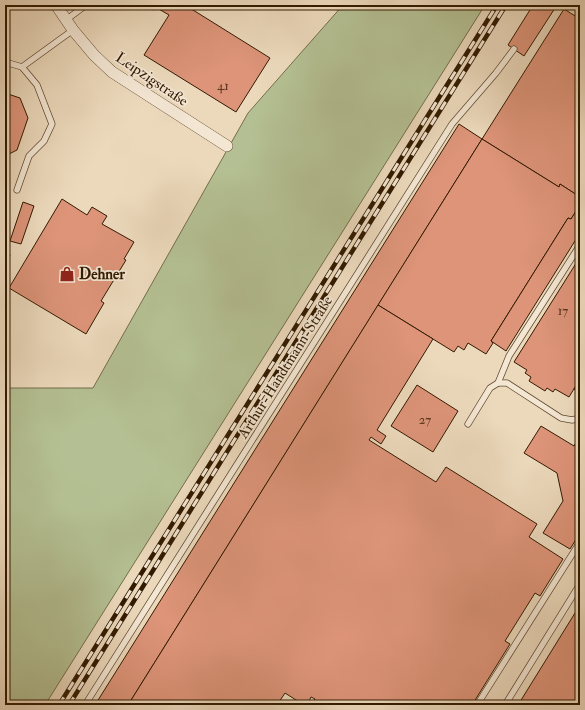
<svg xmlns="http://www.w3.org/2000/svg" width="585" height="710" viewBox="0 0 585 710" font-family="'IM FELL Double Pica',serif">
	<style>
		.green { fill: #b4c093; stroke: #736d4a }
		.building { fill: #dd9479; stroke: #321a00 }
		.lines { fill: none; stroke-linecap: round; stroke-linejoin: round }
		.lane-casing { stroke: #604a2f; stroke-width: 7 }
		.street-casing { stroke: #604a2f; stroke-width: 12 }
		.lane { stroke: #f3e6d3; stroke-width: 5.5 }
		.street { stroke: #f3e6d3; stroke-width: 11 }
		.rail-casing { stroke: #321a00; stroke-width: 4.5 }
		.rail { stroke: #f3e6d3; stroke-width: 3; stroke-dasharray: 9; stroke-linecap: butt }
		.labels { text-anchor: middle; stroke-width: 3.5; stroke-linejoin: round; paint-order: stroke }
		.number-label { font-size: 13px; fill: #5d381e }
		.street-label { font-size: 15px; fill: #321a00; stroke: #f3e6d3 }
		.poi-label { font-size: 15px; font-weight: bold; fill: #321a00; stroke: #f3e6d3; text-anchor: start }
	</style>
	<rect width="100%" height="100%" fill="#ecd9bc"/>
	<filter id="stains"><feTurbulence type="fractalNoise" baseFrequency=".005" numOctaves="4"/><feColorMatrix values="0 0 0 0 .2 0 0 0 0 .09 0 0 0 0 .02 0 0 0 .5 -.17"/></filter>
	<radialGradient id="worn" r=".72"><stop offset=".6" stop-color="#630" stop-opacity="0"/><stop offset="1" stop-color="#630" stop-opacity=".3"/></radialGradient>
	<polygon class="green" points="343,5 485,5 45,705 5,705 5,388 93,388 248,113"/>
	<g class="building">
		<polygon points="146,5 161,5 154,10"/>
		<polygon points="161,5 185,5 270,58 236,112 144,55 169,15 157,8"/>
		<polygon points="533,5 557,5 524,56 508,45"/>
		<polygon points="564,9 580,19 580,197 560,184 559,187 482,139"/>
		<polygon points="5,93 20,98 28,118 17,150 5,156"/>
		<polygon points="459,124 482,139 128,705 95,705"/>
		<polygon points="482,139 559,187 560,184 580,197 580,205 571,219 568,218 491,341 493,343 486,354 468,343 464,350 458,346 454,352 378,305"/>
		<polygon points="62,199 87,215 92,207 107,216 102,224 134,242 124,259 126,260 101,301 104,303 86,334 9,288"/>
		<polygon points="23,202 34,206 21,244 10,241"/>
		<polygon points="580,205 580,233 506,351 491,341 568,218 571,219"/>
		<polygon points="5,253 10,255 5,269"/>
		<polygon points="580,257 580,379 569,397 555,389 553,392 547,388 545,391 529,381 531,377 525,373 527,370 514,362"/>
		<polygon points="378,305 433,339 377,430 386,436 381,444 371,437 369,440 436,482 446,467 537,524 529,537 563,559 540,596 535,593 505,641 510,644 472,705 311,705 315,699 311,697 307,705 304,705 285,693 277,705 128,705"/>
		<polygon points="580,379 580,390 578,392 574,389"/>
		<polygon points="417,385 458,411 433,452 391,426"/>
		<polygon points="541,426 574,446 575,444 580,448 580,533 570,549 543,533 563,501 557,473 524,453"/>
		<polygon points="580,605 580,705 518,705"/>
	</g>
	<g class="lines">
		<g class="lane-casing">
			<g id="lane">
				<polyline points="66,20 86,5"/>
				<polyline points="5,62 22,67 73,30"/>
				<polyline points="17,190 29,156 44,141 52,124 37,85 22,67"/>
				<polyline points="498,383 509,356 580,245"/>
				<polyline points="468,424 490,388 498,383 507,383 561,418 572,420 580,418"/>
				<polyline points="85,705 452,124 496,73 514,49"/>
				<polyline points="477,705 580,542"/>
				<polyline points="505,705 580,584"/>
			</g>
		</g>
		<g class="street-casing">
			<polyline id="street" points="56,5 73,30 94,55 112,72 227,146"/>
		</g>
		<use href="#lane" class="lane"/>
		<use href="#street" class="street"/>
		<g class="rail-casing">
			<g id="rail">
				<polyline points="59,705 497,5"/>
				<polyline points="69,705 506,5"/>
			</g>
		</g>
		<use href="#rail" class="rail"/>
	</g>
	<defs>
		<g id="shop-bare" transform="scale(1.2)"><path d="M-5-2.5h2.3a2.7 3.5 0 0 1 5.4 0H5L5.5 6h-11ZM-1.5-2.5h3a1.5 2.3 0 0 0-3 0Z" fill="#8f2418" stroke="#f3e6d3" stroke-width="2.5" paint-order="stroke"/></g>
	</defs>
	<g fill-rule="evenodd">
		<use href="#shop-bare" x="67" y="274"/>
	</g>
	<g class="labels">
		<g class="number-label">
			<text x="223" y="90">41</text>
			<text x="563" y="315">17</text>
			<text x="425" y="424">27</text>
		</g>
		<g class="street-label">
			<text transform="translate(152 79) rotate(34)" y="5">Leipzigstraße</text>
			<text transform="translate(285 367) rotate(-58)" y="5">Arthur-Handtmann-Straße</text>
		</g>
		<g class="poi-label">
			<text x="79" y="279">Dehner</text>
		</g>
	</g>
	<rect width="585" height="710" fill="none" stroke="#ecd9bc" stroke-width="20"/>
	<rect x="6" y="6" width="573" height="698" fill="none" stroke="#321a00" stroke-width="2"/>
	<rect x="10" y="10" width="565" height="690" fill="none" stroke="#321a00"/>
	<rect width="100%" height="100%" filter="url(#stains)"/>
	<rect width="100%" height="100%" fill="url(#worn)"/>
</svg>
